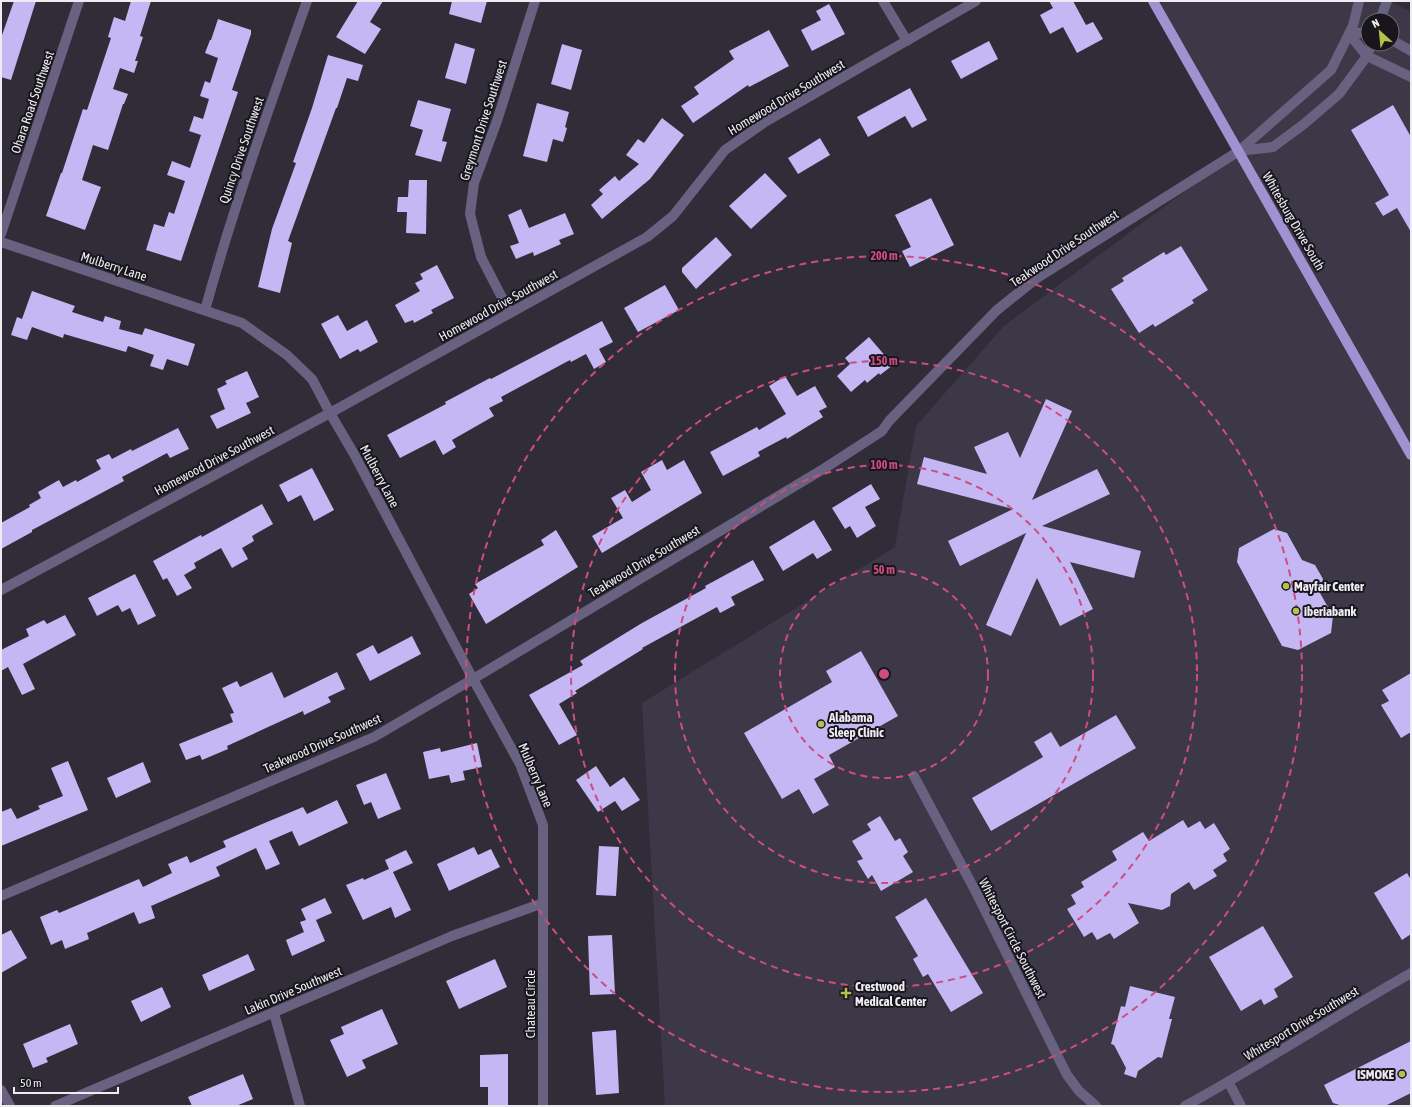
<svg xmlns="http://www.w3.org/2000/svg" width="1412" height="1107" viewBox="0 0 1412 1107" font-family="'Asap Condensed',sans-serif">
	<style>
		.built { fill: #3c3848; fill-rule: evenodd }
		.building { fill: #c5b7f4 }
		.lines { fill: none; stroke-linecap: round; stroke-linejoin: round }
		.minor { stroke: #686180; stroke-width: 10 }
		.major { stroke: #a091d0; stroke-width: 10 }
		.ring { fill: none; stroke: #cd4d81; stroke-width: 2; stroke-dasharray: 7 5 }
		.poi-dot { fill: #b5c24a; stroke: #18161c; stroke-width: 1.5 }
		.labels { text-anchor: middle; stroke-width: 4; stroke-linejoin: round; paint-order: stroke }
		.street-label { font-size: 13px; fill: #edecf3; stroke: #18161c }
		.poi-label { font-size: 13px; font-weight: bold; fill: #edecf3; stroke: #18161c; text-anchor: start }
		.centre { fill: #cd4d81; stroke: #18161c; stroke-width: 2 }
		.ring-label { font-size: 12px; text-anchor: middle; font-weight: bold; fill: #cd4d81; stroke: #18161c; stroke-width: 4; stroke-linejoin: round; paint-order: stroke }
	</style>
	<rect width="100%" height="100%" fill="#302d39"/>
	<path class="built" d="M1165,1H1390L1411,12V1106H665L642,703L895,547L916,426L1004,326L1239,151L1156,6ZM1368,20H1392V44H1368Z"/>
	<g class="building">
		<polygon points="14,1 36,1 11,80 1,77 1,38"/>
		<polygon points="131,1 151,1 140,36 143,37 135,61 138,61 134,73 120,68 113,89 128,94 124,104 123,104 108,150 93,145 82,180 101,187 85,230 46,216 61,173 62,173 83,109 87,110 111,38 108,37 114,17 125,21"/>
		<polygon points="358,1 383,1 370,22 381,29 365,54 336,37"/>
		<polygon points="452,1 487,1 481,23 449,14"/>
		<polygon points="1049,1 1073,1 1086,25 1093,22 1103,39 1077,53 1063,27 1050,34 1040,15 1053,8"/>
		<polygon points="829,4 845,34 812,51 801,30 821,20 816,11"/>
		<polygon points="218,19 251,30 251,34 232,90 238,92 181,261 146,250 154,224 164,227 169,212 174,214 185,181 167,175 172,161 190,168 201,135 189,131 194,116 203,119 209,99 200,96 205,81 210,83 218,58 205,53 210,40 211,40"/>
		<polygon points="769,30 789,66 749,87 748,85 693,123 681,106 699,94 694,87 734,59 729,51"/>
		<polygon points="989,41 998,59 961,79 951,61"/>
		<polygon points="455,43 475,49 466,84 445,78"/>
		<polygon points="562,44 582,50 571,90 551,84"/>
		<polygon points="328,55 363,65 358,81 347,78 337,108 336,108 288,241 292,243 280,293 258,287 272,229 296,163 293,162 312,108"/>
		<polygon points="910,88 927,120 912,128 905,116 868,137 857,117"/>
		<polygon points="418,100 451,109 442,141 447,142 441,162 415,155 423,130 410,126"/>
		<polygon points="537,103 569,112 565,127 567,128 563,142 553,139 547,162 523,156"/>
		<polygon points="1393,105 1411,137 1411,232 1397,208 1383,216 1375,203 1389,195 1351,130"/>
		<polygon points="662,118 684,135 650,179 602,219 591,205 603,194 599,190 615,176 619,181 639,164 626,155 638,139 644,143"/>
		<polygon points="820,138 830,155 798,174 788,158"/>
		<polygon points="765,173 787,196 751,229 729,206"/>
		<polygon points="409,180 427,180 426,234 406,233 407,212 397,212 398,197 408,197"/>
		<polygon points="931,198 954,245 910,267 902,251 911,247 895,215"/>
		<polygon points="521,209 529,228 565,213 574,234 559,240 561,244 534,256 533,252 516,259 510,246 519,243 508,215"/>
		<polygon points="716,237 732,255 696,289 682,272 682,268"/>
		<polygon points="1181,246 1208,290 1192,300 1194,303 1155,327 1153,324 1139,333 1111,289 1124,281 1122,278 1164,252 1166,255"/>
		<polygon points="437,265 454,298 431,310 433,313 414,323 413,320 405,323 395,305 420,291 415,283 423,279 420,274"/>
		<polygon points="665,285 679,310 638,332 624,308"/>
		<polygon points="32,291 75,306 72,312 103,322 105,316 121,321 119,329 142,335 145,328 195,344 188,366 167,359 163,370 150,366 154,355 128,346 126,352 64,334 63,338 32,327 27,340 11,335 17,317 22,319"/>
		<polygon points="338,315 347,331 367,320 378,342 360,352 358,349 340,359 321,324"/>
		<polygon points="602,321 613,342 599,349 606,362 594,369 586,354 571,362 570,360 501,397 503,401 489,408 494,416 452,440 456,447 443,455 435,440 400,458 387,435 446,404 445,402 490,378 491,379"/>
		<polygon points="869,337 893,365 880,375 879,373 867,383 865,380 851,392 837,376 850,364 845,358"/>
		<polygon points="247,371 259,397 246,403 251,413 217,429 210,416 225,409 217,389 227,384 225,381"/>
		<polygon points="785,376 797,396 815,386 827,407 819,411 823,417 787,439 786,437 758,452 760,456 723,476 710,452 757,427 759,430 786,414 769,386"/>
		<polygon points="1046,399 1072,411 1032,500 1097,469 1110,494 1042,526 1141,551 1134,578 1070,562 1093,609 1060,626 1037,578 1011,636 986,625 1026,533 960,566 948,541 1013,509 917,484 924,457 987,474 974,447 1008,432 1020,458"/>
		<polygon points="178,428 189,449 170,458 167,453 141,467 122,477 124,481 32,530 32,532 1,549 1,523 30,507 29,505 41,498 38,492 59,480 63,487 76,480 77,482 101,469 96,460 109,454 112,459 131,449 132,451"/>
		<polygon points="662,460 667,470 684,460 702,493 602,553 592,536 623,518 611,498 625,490 632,502 651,490 641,472"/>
		<polygon points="312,468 334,510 314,521 301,495 288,502 279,485"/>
		<polygon points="871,484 880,499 865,507 876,526 857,538 850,526 845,529 832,508"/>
		<polygon points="262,504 273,524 252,536 254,541 242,548 248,559 232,568 221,548 194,563 196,568 184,575 192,588 177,596 167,578 163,580 153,561 201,535 202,537"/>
		<polygon points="814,520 832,550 817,559 813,553 783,571 769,547"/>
		<polygon points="1274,529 1287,533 1302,560 1315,565 1323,579 1320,593 1333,616 1331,633 1298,650 1282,646 1237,562 1239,548"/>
		<polygon points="556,530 578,567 486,624 469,594 478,588 475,584 544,545 541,540"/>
		<polygon points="753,560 764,580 731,597 735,605 720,613 717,607 642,648 643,649 575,691 577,693 559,704 577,735 559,745 529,695 583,665 580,661 642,623 706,588 705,586"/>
		<polygon points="135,574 156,616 138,625 130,608 122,612 118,605 97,616 88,598"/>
		<polygon points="65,615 76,635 23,664 35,689 22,695 8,667 1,671 1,650 29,636 26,629 44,620 47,624"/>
		<polygon points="412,636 421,654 370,681 356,654 373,645 378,654"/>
		<polygon points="861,651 898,716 829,755 835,767 814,779 829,805 813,814 799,789 782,799 744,733 832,682 826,671"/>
		<polygon points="272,672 284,698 337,672 345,689 328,697 331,702 304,715 303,711 227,746 228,749 202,760 200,755 186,760 179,744 233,722 230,714 234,713 222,688 237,681 240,687"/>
		<polygon points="1411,673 1411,732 1401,738 1381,705 1389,701 1382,690"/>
		<polygon points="1116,715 1136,748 991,831 972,798 1043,757 1034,742 1051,732 1060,747"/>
		<polygon points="477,743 482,767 463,771 465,780 451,783 449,775 429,779 423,752 440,748 441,752"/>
		<polygon points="68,761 88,810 1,846 1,812 11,808 17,819 40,809 38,806 63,796 51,768"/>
		<polygon points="143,762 151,782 116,798 107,778"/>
		<polygon points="596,766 610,787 624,777 640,800 622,811 615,801 598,812 576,780"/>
		<polygon points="386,773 401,809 378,819 371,802 364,805 356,785"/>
		<polygon points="337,800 348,823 299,846 292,831 269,841 280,864 266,870 256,848 216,867 220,876 151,906 155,918 139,924 134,912 87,933 89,939 65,949 62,940 51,945 40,917 57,910 59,913 139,879 143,887 172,873 168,864 187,856 190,863 226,847 223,841 267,822 303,807 307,814"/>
		<polygon points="880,816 895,841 900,838 908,852 903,856 913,872 881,891 872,875 868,879 857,861 863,859 852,841 871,830 867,824"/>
		<polygon points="1183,820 1188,828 1200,821 1205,829 1214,823 1230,849 1223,854 1227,861 1213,870 1217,876 1194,890 1189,882 1171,894 1170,906 1162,910 1128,903 1139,923 1114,939 1110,933 1097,940 1092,932 1084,937 1067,909 1076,904 1071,895 1084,887 1081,882 1117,860 1112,851 1143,832 1149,841"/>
		<polygon points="599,846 619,847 616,896 596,895"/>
		<polygon points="474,847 478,855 491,849 500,867 449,891 437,864"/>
		<polygon points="406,850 413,863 393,872 411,910 395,918 391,907 363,920 346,885 363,878 364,880 389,869 385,860"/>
		<polygon points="1407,873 1411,880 1411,934 1402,940 1374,893"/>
		<polygon points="325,898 332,913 316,920 325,941 292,956 286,940 304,932 300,922 306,920 301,909"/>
		<polygon points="926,898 983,993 951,1012 928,974 923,977 913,959 918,956 895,917"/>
		<polygon points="1263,926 1293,977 1274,989 1278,997 1264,1005 1261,999 1241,1011 1209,957"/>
		<polygon points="11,930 27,958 1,973 1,935"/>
		<polygon points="612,935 615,994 590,995 588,936"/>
		<polygon points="248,954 255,970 209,991 202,975"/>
		<polygon points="495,959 507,987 459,1009 446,981"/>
		<polygon points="1130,986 1175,997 1169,1019 1172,1019 1162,1058 1158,1057 1138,1071 1136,1078 1124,1074 1126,1068 1114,1045 1111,1044 1121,1006 1125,1007"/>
		<polygon points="162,987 171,1007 141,1022 131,1001"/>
		<polygon points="382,1009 398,1044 362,1060 366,1068 347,1077 330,1040 344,1034 341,1027"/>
		<polygon points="70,1024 78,1044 46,1058 48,1062 33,1068 23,1044"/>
		<polygon points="616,1030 619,1093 596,1095 592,1032"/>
		<polygon points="1411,1041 1411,1093 1385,1106 1343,1106 1333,1103 1324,1085"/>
		<polygon points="508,1054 508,1106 488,1106 488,1087 480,1087 480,1055"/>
		<polygon points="243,1074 253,1099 236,1106 192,1106 188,1097"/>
	</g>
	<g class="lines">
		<g class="minor">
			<polyline points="883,1 907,41"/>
			<polyline points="1380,20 1387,1"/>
			<polyline points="1368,32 1349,34 1367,56 1411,77"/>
			<polyline points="1392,40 1411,51"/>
			<polyline points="1239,151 1273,147 1304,124 1339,94 1367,56 1371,44"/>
			<polyline points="1,234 79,1"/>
			<polyline points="1,242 242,323 287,355 312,379 330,413 354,454 473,679 520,764 543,825 543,1106"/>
			<path d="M205,310C234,205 271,103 307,1"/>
			<polyline points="510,313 481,257 470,214 474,183 497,121 535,1"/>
			<polyline points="1,590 330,413 647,237 673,216 725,150 765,122 976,1"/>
			<polyline points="914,776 977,894 1067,1075 1079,1091 1096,1106"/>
			<polyline points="1,896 374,737 473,679 825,468 882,431 889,421 997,310 1037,278 1239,151 1331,70 1353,26 1359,1"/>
			<polyline points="274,1013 300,1106"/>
			<polyline points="1229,1083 1241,1106"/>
			<polyline points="1,1090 10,1106"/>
			<polyline points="55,1106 452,936 543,903"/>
			<path d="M1185,1106C1262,1064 1335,1016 1411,973"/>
		</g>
		<polyline class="major" points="1153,1 1411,455"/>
	</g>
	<g class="ring">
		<circle cx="884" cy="674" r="104"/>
		<circle cx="884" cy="674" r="209"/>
		<circle cx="884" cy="674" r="313"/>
		<circle cx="884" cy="674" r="418"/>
	</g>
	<g class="poi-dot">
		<circle cx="1286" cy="586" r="4"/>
		<circle cx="1296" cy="611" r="4"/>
		<circle cx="821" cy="724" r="4"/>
		<path d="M844 987h4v4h4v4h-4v4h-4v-4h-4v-4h4z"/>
		<circle cx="1402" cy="1074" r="4"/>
	</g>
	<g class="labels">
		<g class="street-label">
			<text transform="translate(786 97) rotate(-31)" y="5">Homewood Drive Southwest</text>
			<text transform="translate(32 102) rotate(-71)" y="5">Ohara Road Southwest</text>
			<text transform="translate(483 120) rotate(-72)" y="5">Greymont Drive Southwest</text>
			<text transform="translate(241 150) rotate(-71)" y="5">Quincy Drive Southwest</text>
			<text transform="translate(1294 221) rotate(60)" y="5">Whitesburg Drive South</text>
			<text transform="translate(1064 248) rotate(-34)" y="5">Teakwood Drive Southwest</text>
			<text transform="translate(114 266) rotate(18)" y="5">Mulberry Lane</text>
			<text transform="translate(498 305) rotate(-29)" y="5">Homewood Drive Southwest</text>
			<text transform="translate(214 460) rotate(-28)" y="5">Homewood Drive Southwest</text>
			<text transform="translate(380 476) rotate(62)" y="5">Mulberry Lane</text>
			<text transform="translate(644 561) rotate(-31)" y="5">Teakwood Drive Southwest</text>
			<text transform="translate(322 743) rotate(-24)" y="5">Teakwood Drive Southwest</text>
			<text transform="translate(536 775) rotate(67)" y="5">Mulberry Lane</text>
			<text transform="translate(1013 938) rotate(63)" y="5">Whitesport Circle Southwest</text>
			<text transform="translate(293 990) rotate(-23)" y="5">Lakin Drive Southwest</text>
			<text transform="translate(530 1004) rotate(-90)" y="5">Chateau Circle</text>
			<text transform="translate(1301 1023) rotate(-31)" y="5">Whitesport Drive Southwest</text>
		</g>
		<g class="poi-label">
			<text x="1294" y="591">Mayfair Center</text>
			<text x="1304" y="616">iberiabank</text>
			<text x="829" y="722">Alabama<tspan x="829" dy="15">Sleep Clinic</tspan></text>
			<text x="855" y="991">Crestwood<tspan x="855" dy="15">Medical Center</tspan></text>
			<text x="1394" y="1079" text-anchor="end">ISMOKE</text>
		</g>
	</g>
	<circle cx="884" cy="674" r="6" class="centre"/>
	<g class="ring-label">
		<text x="884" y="260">200 m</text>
		<text x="884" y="365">150 m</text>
		<text x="884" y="469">100 m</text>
		<text x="884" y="574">50 m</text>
	</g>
	<rect width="1412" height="1107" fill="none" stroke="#edecf3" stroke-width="4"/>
	<g transform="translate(1380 32) rotate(333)"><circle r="19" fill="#18161c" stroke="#6d6c72"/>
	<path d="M0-3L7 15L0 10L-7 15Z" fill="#b5c24a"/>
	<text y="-6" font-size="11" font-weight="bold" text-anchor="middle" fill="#edecf3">N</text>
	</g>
	<path d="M14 1087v6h104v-6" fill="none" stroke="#edecf3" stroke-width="2"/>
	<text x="20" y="1087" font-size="12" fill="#edecf3" stroke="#18161c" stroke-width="3" paint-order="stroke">50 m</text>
</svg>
